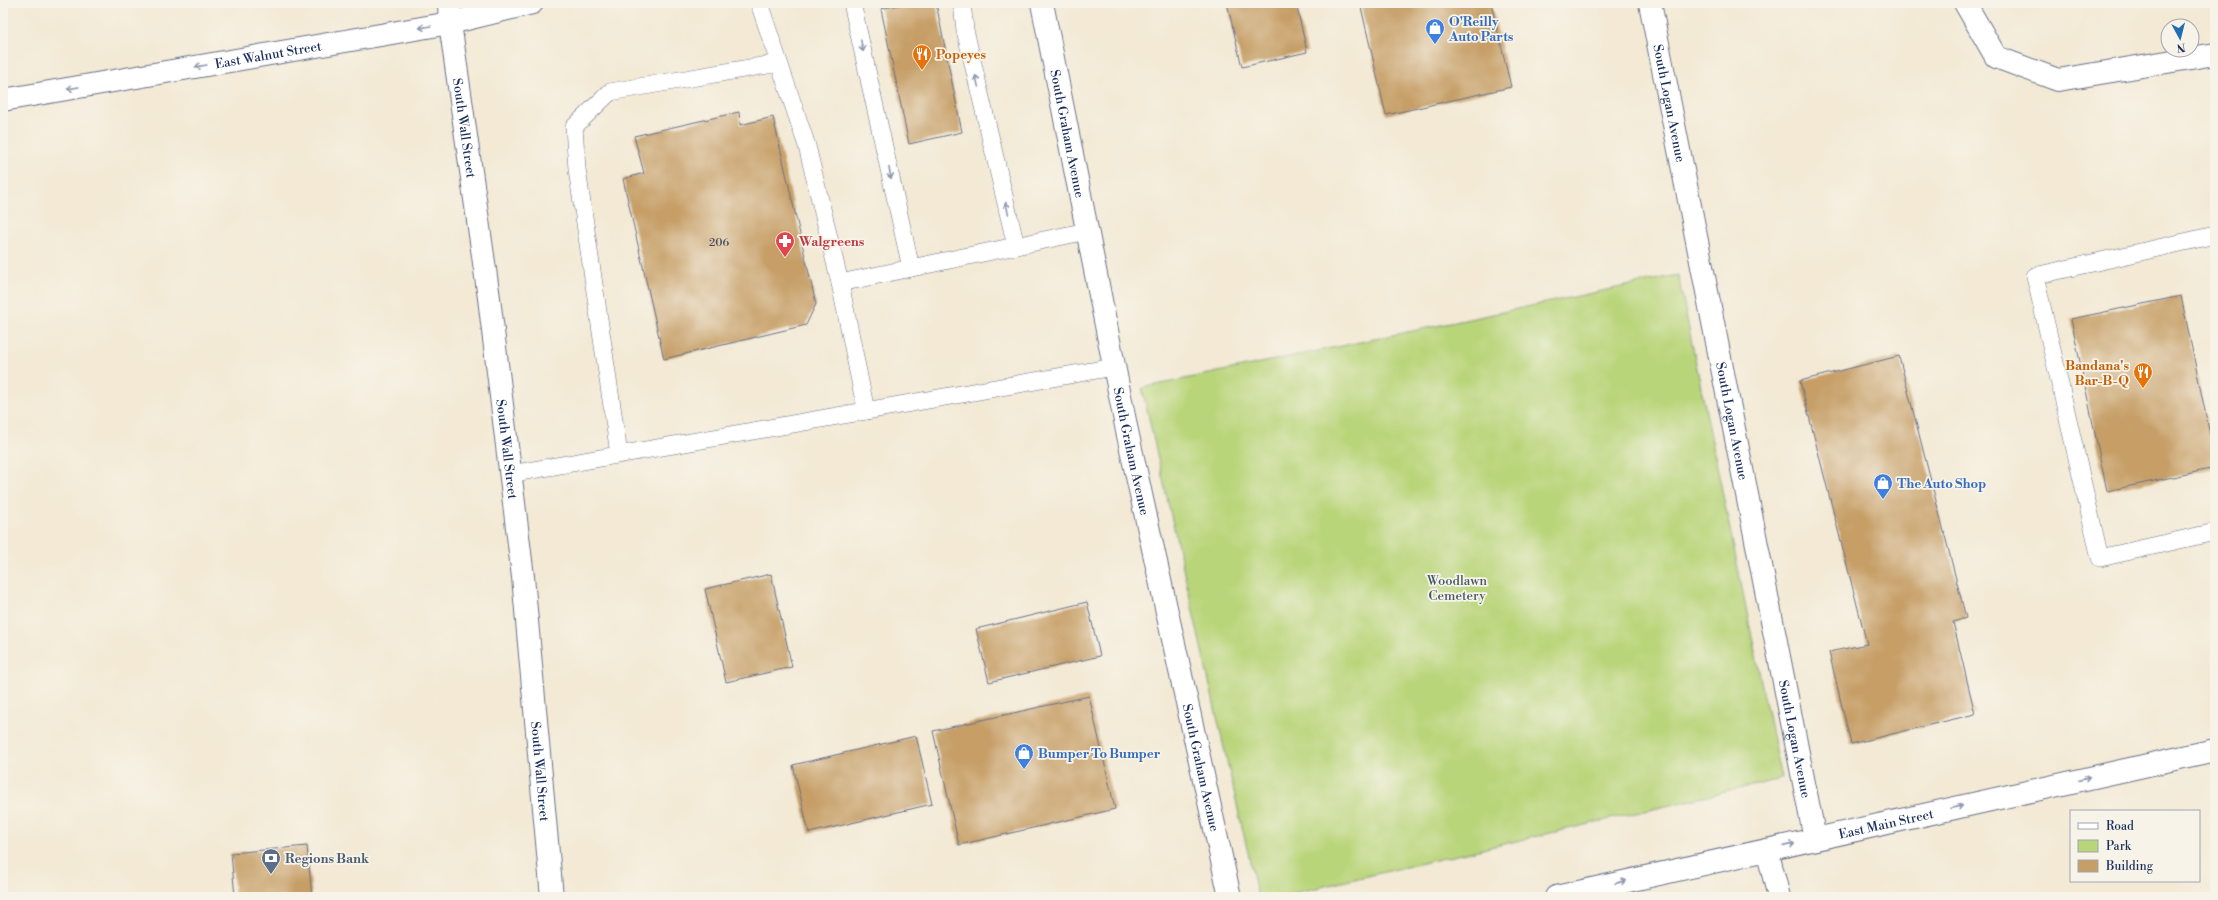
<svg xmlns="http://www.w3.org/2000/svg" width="2218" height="900" viewBox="0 0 2218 900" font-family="'Libre Bodoni',serif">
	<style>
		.green { fill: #b9d57a; stroke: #6a826c }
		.building { fill: #c69e66 }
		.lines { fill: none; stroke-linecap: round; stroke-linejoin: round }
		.service-casing { stroke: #677087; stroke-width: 18 }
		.minor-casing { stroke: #677087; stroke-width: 24 }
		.secondary-casing { stroke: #677087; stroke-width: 24 }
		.trunk-casing { stroke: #677087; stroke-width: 24 }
		.service { stroke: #fff; stroke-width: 17 }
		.minor { stroke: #fff; stroke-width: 22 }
		.secondary { stroke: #fff; stroke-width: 22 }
		.trunk { stroke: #fff; stroke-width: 22 }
		.oneway { stroke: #8d97ae }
		.labels { text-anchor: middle; stroke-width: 3.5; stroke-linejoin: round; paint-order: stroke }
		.number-label { font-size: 11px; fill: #464b60 }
		.shop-label { font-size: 13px; font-weight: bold; fill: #366cbe; stroke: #f7f3e8; text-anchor: start }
		.food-label { font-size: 13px; font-weight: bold; fill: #c56008; stroke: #f7f3e8; text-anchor: start }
		.street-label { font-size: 13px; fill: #1b2f5e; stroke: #f7f3e8 }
		.health-label { font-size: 13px; font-weight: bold; fill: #be3a42; stroke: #f7f3e8; text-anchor: start }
		.park-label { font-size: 13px; fill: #425865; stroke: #f7f3e8 }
		.service-label { font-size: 13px; font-weight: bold; fill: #4e5e75; stroke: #f7f3e8; text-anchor: start }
	</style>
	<rect width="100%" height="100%" fill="#f7f3e8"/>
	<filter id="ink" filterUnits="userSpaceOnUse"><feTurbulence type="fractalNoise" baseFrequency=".025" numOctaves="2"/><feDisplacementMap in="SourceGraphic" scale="8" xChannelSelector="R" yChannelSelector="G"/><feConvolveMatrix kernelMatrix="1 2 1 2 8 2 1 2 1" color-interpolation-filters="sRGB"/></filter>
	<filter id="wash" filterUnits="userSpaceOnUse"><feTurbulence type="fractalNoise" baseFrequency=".012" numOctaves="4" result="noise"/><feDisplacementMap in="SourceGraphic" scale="16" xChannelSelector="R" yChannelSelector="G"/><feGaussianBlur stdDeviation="0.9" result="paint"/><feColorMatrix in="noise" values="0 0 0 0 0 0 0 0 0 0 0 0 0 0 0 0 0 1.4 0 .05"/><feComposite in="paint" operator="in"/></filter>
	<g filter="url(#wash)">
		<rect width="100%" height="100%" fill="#f3e9d4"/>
		<polygon class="green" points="1678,275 1781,779 1278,897 1258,897 1142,388"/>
		<g id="blocks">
			<g class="building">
				<polygon points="908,3 936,3 962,132 909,144 881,9"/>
				<polygon points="1227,3 1296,3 1307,52 1242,67"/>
				<polygon points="1360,3 1491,3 1511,87 1386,115"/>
				<polygon points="739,112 740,125 773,117 816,304 806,325 664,359 623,179 644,173 634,136"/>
				<polygon points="2181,296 2215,459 2215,468 2107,491 2071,319"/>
				<polygon points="1899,356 1966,618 1953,622 1975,714 1851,744 1829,652 1867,644 1800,381"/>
				<polygon points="771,574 792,667 726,682 705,589"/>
				<polygon points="1087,602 1100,656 989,682 976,629"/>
				<polygon points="1089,696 1115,809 959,845 933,731"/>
				<polygon points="916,736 932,804 809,833 793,765"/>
				<polygon points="307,846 312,897 235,897 231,853"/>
			</g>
		</g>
	</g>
	<g filter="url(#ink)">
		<use href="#blocks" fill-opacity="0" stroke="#677087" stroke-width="1"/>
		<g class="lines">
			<g class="service-casing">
				<g id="service">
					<polyline points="759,3 807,146 840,283 866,411"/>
					<polyline points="852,3 911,268"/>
					<polyline points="962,3 965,30 1016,246"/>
					<polyline points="2215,235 2035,276 2100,558 2215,532"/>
					<polyline points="840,283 1087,231"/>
					<polyline points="619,454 577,169 574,127 610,92 779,63"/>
					<polyline points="510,474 1114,367"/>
				</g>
			</g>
			<g class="minor-casing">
				<g id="minor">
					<path id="s1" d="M1042,3L1127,431L1230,897"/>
					<path id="s2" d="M1650,3L1815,839"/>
					<polyline points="1965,3 1996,57 2058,80 2215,54"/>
					<polyline points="1767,850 1779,897"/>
				</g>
			</g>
			<g class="secondary-casing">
				<g id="secondary">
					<path id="s3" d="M449,3L450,23L489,298L523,577L552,897"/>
				</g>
			</g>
			<g class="trunk-casing">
				<g id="trunk">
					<path id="s4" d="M3,100L450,23L532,3"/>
					<path id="s5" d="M1556,897L2215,750"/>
				</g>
			</g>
			<use href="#service" class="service"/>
			<use href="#minor" class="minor"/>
			<use href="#secondary" class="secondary"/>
			<use href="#trunk" class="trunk"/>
		</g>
		<defs><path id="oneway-shaft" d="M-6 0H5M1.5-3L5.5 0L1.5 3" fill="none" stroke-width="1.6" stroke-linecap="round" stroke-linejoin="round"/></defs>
		<g class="oneway">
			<use href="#oneway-shaft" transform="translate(425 27) rotate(170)"/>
			<use href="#oneway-shaft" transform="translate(862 46) rotate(78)"/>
			<use href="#oneway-shaft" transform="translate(201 66) rotate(170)"/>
			<use href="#oneway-shaft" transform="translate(977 81) rotate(-103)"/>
			<use href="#oneway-shaft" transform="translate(73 88) rotate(170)"/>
			<use href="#oneway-shaft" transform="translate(890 173) rotate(78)"/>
			<use href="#oneway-shaft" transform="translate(1007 208) rotate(-103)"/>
			<use href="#oneway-shaft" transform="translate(2084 779) rotate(-13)"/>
			<use href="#oneway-shaft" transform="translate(1957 807) rotate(-13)"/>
			<use href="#oneway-shaft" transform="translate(1789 845) rotate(-13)"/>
			<use href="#oneway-shaft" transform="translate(1621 882) rotate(-13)"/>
		</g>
	</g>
	<defs>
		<g id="shop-pin" transform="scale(1)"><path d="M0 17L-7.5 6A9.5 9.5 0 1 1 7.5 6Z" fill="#3f7fe0" stroke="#f7f3e8"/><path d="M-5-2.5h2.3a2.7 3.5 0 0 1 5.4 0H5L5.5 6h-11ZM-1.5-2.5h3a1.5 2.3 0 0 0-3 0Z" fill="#fff"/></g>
		<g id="restaurant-pin" transform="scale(1)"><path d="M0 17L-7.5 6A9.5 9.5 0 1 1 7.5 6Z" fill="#e8710a" stroke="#f7f3e8"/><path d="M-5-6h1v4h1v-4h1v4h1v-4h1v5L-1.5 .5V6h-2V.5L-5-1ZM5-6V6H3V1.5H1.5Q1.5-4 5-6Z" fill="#fff"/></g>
		<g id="pharmacy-pin" transform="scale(1)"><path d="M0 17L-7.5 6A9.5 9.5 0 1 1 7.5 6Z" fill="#e0444e" stroke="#f7f3e8"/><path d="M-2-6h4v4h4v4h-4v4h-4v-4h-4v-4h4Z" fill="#fff"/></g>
		<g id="bank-pin" transform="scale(1)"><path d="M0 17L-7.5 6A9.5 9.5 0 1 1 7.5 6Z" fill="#5c6f8a" stroke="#f7f3e8"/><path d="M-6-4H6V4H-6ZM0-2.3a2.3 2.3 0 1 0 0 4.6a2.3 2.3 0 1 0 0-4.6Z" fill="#fff"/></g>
	</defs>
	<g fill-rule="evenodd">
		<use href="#shop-pin" x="1435" y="28"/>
		<use href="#restaurant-pin" x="922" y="54"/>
		<use href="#pharmacy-pin" x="785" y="241"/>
		<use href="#restaurant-pin" x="2143" y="372"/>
		<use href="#shop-pin" x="1883" y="483"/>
		<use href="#shop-pin" x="1024" y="753"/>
		<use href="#bank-pin" x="271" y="858"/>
	</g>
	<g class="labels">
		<g class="number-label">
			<text x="719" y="246">206</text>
		</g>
		<g class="shop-label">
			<text x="1449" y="26">O'Reilly<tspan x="1449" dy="15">Auto Parts</tspan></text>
			<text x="1897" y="488">The Auto Shop</text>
			<text x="1038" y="758">Bumper To Bumper</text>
		</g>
		<g class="food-label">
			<text x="936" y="59">Popeyes</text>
			<text x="2129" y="370" text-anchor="end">Bandana's<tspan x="2129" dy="15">Bar-B-Q</tspan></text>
		</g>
		<g class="street-label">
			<text dy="5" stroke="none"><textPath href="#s4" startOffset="269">East Walnut Street</textPath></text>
			<text dy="5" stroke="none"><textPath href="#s2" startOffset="102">South Logan Avenue</textPath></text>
			<text dy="5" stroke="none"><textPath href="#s3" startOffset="126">South Wall Street</textPath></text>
			<text dy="5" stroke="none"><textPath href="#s1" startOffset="133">South Graham Avenue</textPath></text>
			<text dy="5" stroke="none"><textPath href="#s2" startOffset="426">South Logan Avenue</textPath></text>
			<text dy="5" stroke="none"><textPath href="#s3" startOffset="450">South Wall Street</textPath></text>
			<text dy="5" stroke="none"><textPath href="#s1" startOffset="457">South Graham Avenue</textPath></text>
			<text dy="5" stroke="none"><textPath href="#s2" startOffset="750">South Logan Avenue</textPath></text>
			<text dy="5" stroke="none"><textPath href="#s1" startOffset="781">South Graham Avenue</textPath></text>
			<text dy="5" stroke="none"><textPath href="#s3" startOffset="774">South Wall Street</textPath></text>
			<text dy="5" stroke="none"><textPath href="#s5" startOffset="338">East Main Street</textPath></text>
		</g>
		<g class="health-label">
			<text x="799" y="246">Walgreens</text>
		</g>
		<g class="park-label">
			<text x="1457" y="585">Woodlawn<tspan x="1457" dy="15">Cemetery</tspan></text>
		</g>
		<g class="service-label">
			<text x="285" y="863">Regions Bank</text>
		</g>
	</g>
	<rect width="2218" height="900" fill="none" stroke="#f7f3e8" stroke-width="16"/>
	<rect x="2070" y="810" width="130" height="72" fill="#f7f3e8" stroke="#9fa5b1"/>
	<rect x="2078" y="823" width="20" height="6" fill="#ffffff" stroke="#9fa5b1"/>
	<text x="2106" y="830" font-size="12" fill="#1b2f5e">Road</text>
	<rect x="2078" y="840" width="20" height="12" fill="#b9d57a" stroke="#9fa5b1"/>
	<text x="2106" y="850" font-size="12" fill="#1b2f5e">Park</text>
	<rect x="2078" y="860" width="20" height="12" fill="#c69e66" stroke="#9fa5b1"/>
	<text x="2106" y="870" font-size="12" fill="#1b2f5e">Building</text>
	<g transform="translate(2180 38) rotate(173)"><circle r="19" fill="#f7f3e8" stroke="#9fa5b1"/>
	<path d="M0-3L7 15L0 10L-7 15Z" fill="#1f6fb2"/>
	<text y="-6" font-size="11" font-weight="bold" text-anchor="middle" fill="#1b2f5e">N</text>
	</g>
</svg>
